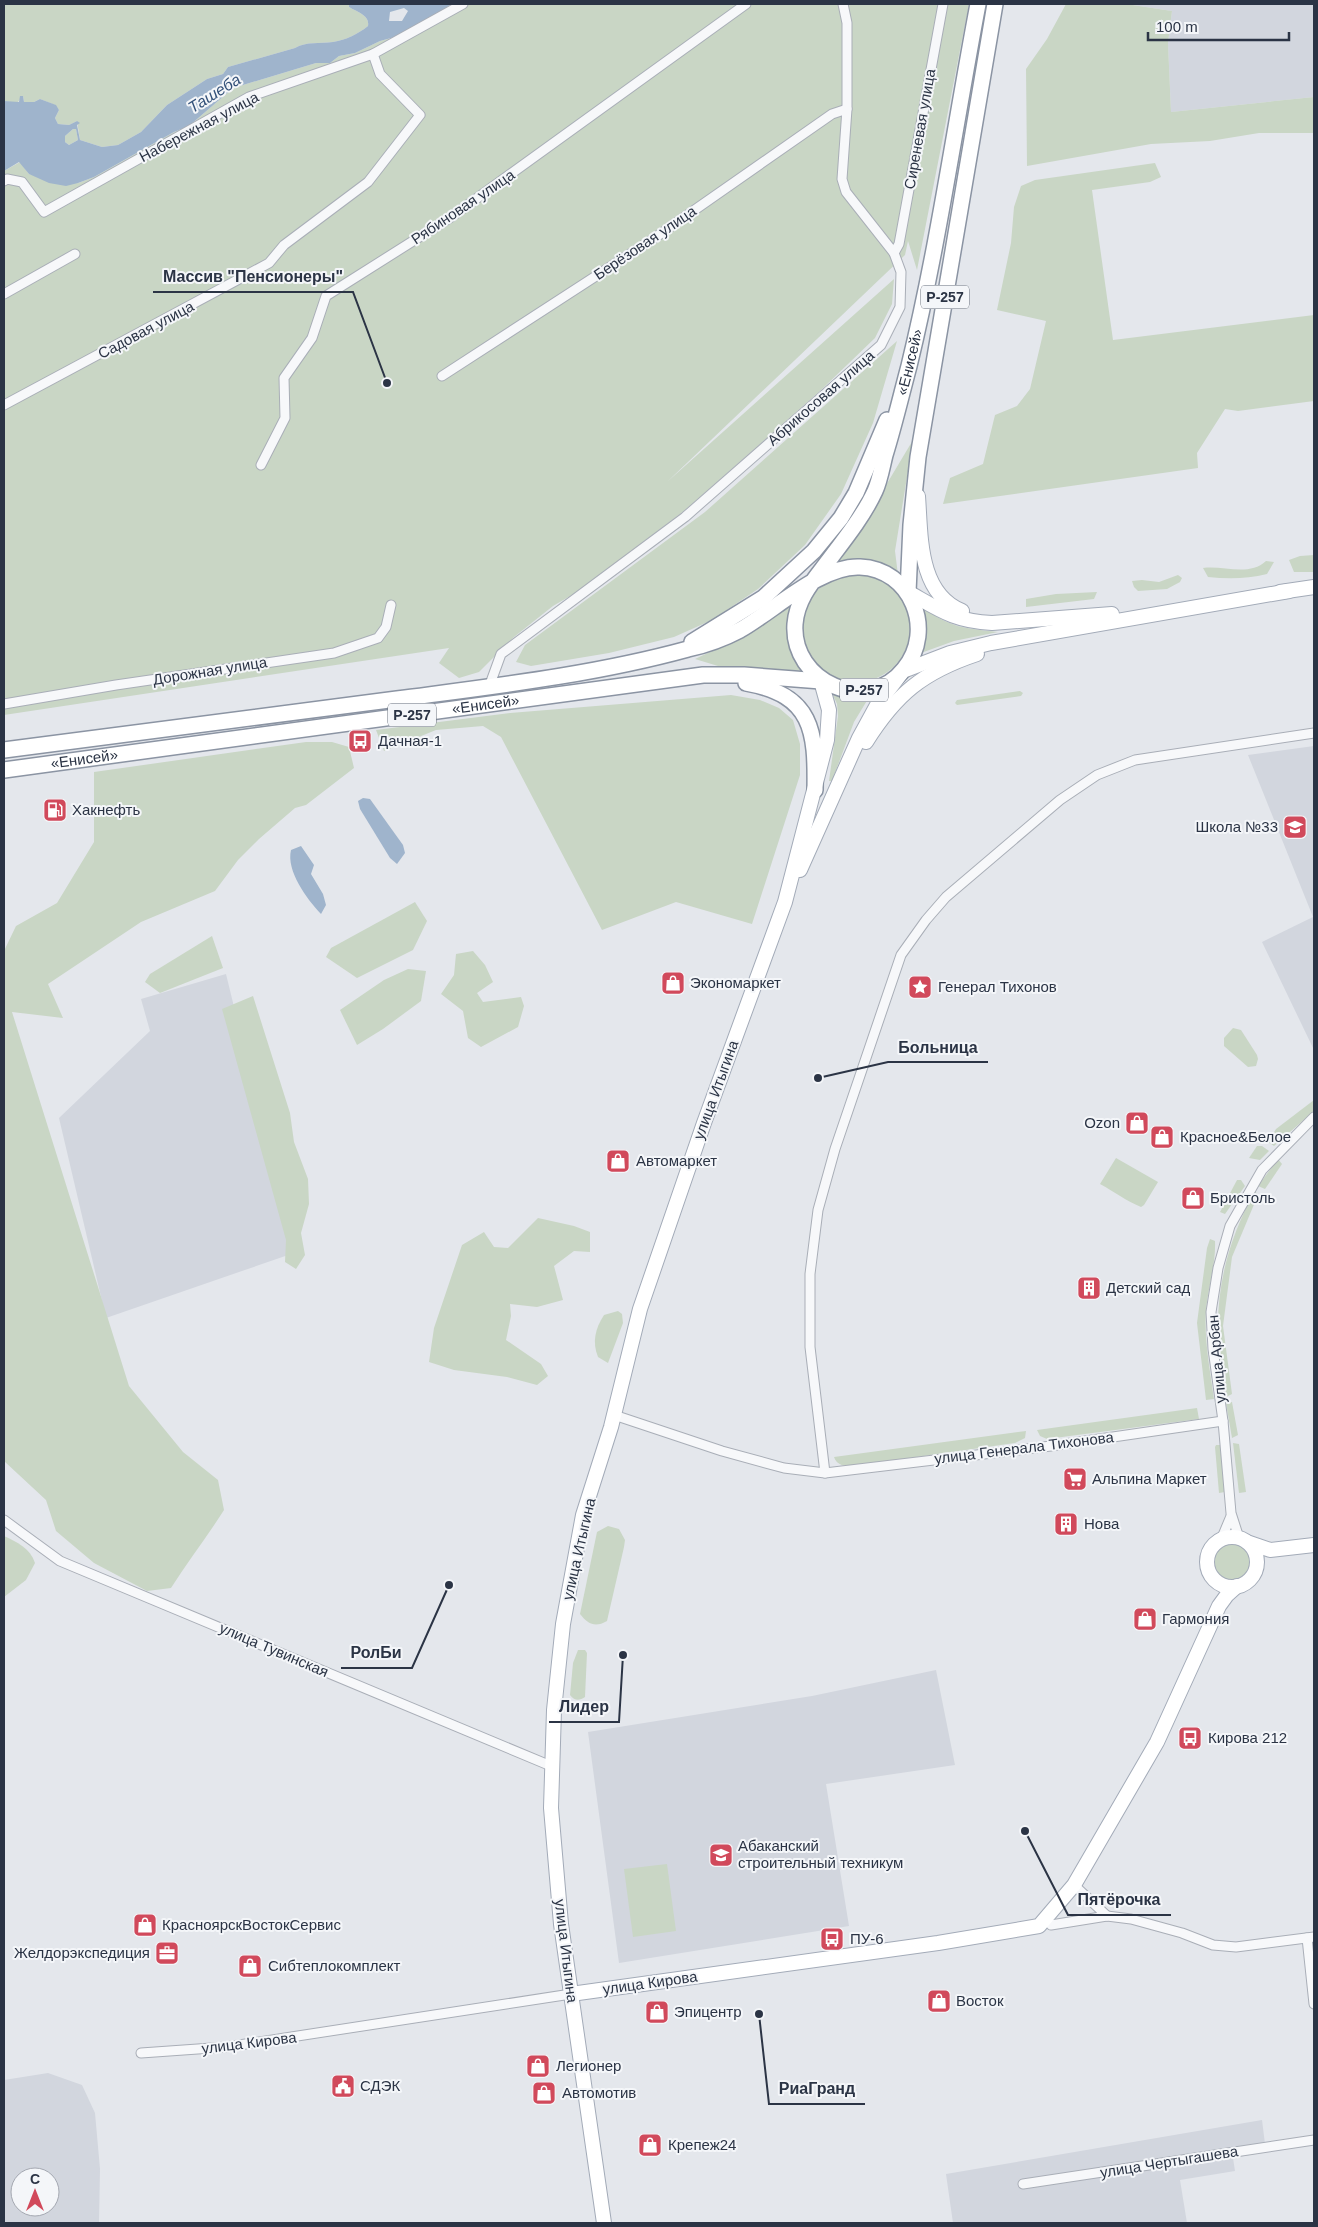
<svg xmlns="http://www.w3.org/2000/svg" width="1318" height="2227" viewBox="0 0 1318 2227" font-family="Helvetica,sans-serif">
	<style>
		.built { fill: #d2d6de; fill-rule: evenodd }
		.green { fill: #c9d6c5 }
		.water { fill: #9fb4cc; fill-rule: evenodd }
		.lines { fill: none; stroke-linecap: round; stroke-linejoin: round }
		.minor-casing { stroke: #a9aeb7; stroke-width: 11 }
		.primary-casing { stroke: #a3abb8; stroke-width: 16 }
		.trunk-casing { stroke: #8b94a3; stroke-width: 18 }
		.minor { stroke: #f7f8fa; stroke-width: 9 }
		.primary { stroke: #fff; stroke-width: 14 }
		.trunk { stroke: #fff; stroke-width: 15 }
		.labels { text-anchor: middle; stroke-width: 4; stroke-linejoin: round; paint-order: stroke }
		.shield { fill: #f4f6f9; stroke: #676e7b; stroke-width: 1 }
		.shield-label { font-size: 14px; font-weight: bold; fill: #2b3445 }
		.street-label { font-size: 15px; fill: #2b3445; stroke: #f4f6f9 }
		.poi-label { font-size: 15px; fill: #2b3445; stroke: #f4f6f9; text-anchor: start }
		.water-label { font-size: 16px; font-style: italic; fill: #34527a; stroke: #f4f6f9 }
		.leader { fill: none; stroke: #2b3445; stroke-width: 2 }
		.callout-dot { fill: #2b3445; stroke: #f4f6f9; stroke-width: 2 }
		.callout-label { font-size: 16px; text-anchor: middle; font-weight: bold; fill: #2b3445; stroke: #f4f6f9; stroke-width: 4; stroke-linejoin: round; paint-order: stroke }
	</style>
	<rect width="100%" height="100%" fill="#e4e7ec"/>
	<g class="built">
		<polygon points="1126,4 1314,4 1314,97 1171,112 1168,43 1172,11"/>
		<polygon points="1314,746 1314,1050 1262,942 1313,917 1248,755"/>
		<polygon points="226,974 294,1253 106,1318 59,1118 150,1031 141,999"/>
		<polygon points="936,1670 955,1765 826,1784 849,1926 619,1963 588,1732 812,1696"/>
		<path d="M48,2073L82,2085L95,2113L100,2169L99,2223H4V2080ZM20,2177H50V2207H20Z"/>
		<polygon points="1262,2120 1266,2152 1233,2158 1235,2171 1180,2180 1187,2223 953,2223 946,2174"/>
	</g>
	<g class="green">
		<path d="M4,4H349V7C357,12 370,15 368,26C358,34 346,40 333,42C319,44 307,41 295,48L228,67L223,74L207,79L167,105L141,132L118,145L102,147L80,140L77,121L69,125L58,124L55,118L59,110L55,105L40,99L34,102H24L23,96L17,103L4,101Z"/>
		<polygon points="454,4 969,4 917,270 908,241 905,255 667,482 894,279 892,304 875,338 820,391 684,511 577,592 553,606 514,637 479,672 459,678 439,663 449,648 4,715 4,171 20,162 29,174 78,183 94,177 174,132 189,126 233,88 316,63 330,63 339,56 355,53 380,41 402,35"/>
		<polygon points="1066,4 1126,4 1172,11 1168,43 1171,112 1314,97 1314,133 1259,133 1210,141 1151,144 1027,166 1026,69 1047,39"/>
		<polygon points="73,129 76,129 78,140 69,145 65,142 65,136"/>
		<polygon points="1155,163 1161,177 1150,182 1092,190 1113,340 1314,315 1314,401 1238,411 1225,409 1197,453 1198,468 943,504 950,478 983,464 995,415 1017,406 1030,389 1046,321 997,310 1011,243 1014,207 1021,186 1035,180"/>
		<polygon points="897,341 873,423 841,494 805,545 758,589 712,620 674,637 609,653 531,666 516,662 525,645 705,512"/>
		<path d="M913,440L895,551L898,575C871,563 862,557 832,564L858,532Z"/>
		<polygon points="1314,555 1314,572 1294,572 1289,560 1300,556"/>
		<path d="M1266,561L1274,562L1267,574C1247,579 1228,579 1208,577L1203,568C1223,565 1249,577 1266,561Z"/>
		<circle cx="856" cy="628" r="54"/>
		<polygon points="1178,575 1182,578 1180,582 1167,589 1138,591 1134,587 1132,581 1142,580 1159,582"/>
		<polygon points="1097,592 1094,599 1026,607 1026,599 1056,594"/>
		<path d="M793,601C785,630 788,645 803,671L718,666L695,659L731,642Z"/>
		<path d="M922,607C951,628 963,628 998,632L954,641L921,653L925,629Z"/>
		<polygon points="831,691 871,694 854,722 832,781 829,781 838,716 837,704"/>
		<polygon points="1020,691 1023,693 1021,696 957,705 955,703 957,700"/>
		<polygon points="731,695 760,700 779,708 793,720 800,744 800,775 752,924 676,902 602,930 501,737 483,726 436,730 384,751 376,730 510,713"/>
		<path d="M306,742H332L349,747L354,768L306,805L295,808L259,839L238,860L215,891L141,922L48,984L63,1018L12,1012L129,1386L183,1452L218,1480L224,1510C207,1537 188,1561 171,1588L147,1591L94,1563L56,1531L46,1500L4,1461V951L16,926L57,903L94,842V772Z"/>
		<polygon points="415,902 427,921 413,950 357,978 326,957 331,948"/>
		<polygon points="212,936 223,968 160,993 145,982 150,974"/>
		<polygon points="473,951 485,965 493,982 477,993 483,1002 521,997 524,1006 518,1027 481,1047 468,1038 463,1011 441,994 454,975 456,954"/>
		<polygon points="408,969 426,971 421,1001 383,1029 357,1045 340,1010 384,980"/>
		<polygon points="253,996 290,1113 294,1142 308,1179 309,1204 301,1233 305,1255 296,1269 285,1262 286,1240 222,1009"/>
		<polygon points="1233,1028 1241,1030 1257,1055 1258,1059 1256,1066 1248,1067 1224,1046 1224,1038"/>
		<polygon points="1314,1100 1314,1111 1274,1146 1268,1142 1276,1129"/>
		<polygon points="1257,1146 1262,1146 1269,1151 1260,1160 1249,1158"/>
		<path d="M1116,1158L1158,1182L1144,1205L1141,1207C1126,1201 1115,1192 1100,1184Z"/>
		<polygon points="1278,1159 1282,1164 1265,1189 1258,1186"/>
		<polygon points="1237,1180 1241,1180 1245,1186 1225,1214 1220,1212"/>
		<path d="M1255,1191L1258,1195L1232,1257L1223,1326L1232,1394L1226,1397C1224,1375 1219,1353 1218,1331C1217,1281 1231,1234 1255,1191Z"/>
		<polygon points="538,1218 574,1226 590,1232 590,1252 574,1251 554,1266 563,1300 537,1307 510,1304 511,1316 506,1340 541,1364 548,1376 537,1385 507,1377 454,1370 429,1362 434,1328 462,1245 484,1232 494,1247 508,1248"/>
		<path d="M1210,1239L1215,1241C1216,1265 1208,1287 1206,1310C1204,1340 1210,1370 1214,1399L1206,1400L1197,1323L1207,1248Z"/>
		<path d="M618,1311L622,1314L623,1323L608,1363L598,1357C592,1342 595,1329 604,1315Z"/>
		<polygon points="1232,1402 1238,1435 1232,1438 1226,1403"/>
		<polygon points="1197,1408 1199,1419 1047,1439 1040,1436 1037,1430"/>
		<path d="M1026,1431L1025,1438L1015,1443L853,1466C845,1466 837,1466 834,1457Z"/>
		<polygon points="1233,1443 1239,1444 1246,1492 1239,1493"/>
		<polygon points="1216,1445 1220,1445 1225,1492 1219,1493 1215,1447"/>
		<path d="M608,1526L619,1529L625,1540L624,1547L607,1621C595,1628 588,1624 580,1614L597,1532Z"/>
		<path d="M4,1536C17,1542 30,1548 35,1563L26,1580L4,1597Z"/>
		<circle cx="1232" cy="1562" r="21"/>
		<path d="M578,1650H585L587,1653L585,1697C579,1701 575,1701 570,1695L573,1663Z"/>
		<polygon points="667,1864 676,1931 633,1937 624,1869"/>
	</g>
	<g class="water">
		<path d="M349,4H451L437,15L402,35L380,41L355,53L339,56L330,63H316L233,88L189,126L174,132L94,177L78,183L66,186L49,183L29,174L19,162L4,171V101L19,102L20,96H23L24,102H34L40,99L56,105L59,110L55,118L58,124L69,125L77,121L80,123L77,125L80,140L102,147L118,145L141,132L167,105L207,79L223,74L228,67L295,48C307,41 319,44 333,42C346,40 358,34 368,26C370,15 357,12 349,7ZM404,8L408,11L402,21H389L390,12ZM73,129H76L78,140L69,145L65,142V136Z"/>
		<polygon points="363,798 370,799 403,845 405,853 397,864 390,858 360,809 358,801"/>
		<path d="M301,846L314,865L311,874L323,894L326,905L321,914C307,899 286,871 291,850Z"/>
	</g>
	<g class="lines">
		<g class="minor-casing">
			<g id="minor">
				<polyline points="4,181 7,179 22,182 44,212 249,97 373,54 463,4"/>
				<polyline points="894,253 899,244 943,4"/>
				<polyline points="4,294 75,254"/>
				<polyline points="442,376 653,239 832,114 847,109"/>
				<polyline points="4,405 269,263 284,245 368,182 420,115 380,74 373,54"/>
				<polyline points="261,465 285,418 284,378 312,338 326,296 451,217 746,4"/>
				<polyline points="489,687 501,654 685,517 881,345 900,307 901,272 894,253 846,192 842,179 847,109 847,23 843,4"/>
				<polyline points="4,704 116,685 334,653 378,638 386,627 391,605"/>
				<polyline points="614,1415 722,1451 784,1468 825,1473 1051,1446 1223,1421"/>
				<polyline points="825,1473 810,1347 810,1274 818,1210 835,1149 901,955 926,920 946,897 1060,800 1097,775 1135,760 1314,733"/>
				<polyline points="4,1520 60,1561 551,1766"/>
				<polyline points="1239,1538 1231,1513 1223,1421 1213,1349 1211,1312 1218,1268 1230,1226 1262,1170 1314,1117"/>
				<polyline points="1221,1540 1231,1516"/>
				<polyline points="1074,1885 1107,1916"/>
				<polyline points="1051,1925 1107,1916 1131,1919 1182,1933 1213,1945 1236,1947 1314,1937"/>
				<polyline points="1307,1938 1314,2004"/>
				<polyline points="141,2053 226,2047 571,1994"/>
				<polyline points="1023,2184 1314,2140"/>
			</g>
		</g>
		<g class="primary-casing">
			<g id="primary">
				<path d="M918,496C921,536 918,593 962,611"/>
				<path d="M908,592C940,610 954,621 992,623L1112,614"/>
				<polyline points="1280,592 1314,587"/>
				<path d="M866,742C896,694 923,672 977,654"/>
				<polyline points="800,870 859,738 877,705 903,671 950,653 991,643 1289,591"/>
				<circle cx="1232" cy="1562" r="25"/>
				<polyline points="1247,1542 1270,1550 1314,1545"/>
				<polyline points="571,1994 938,1943 1039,1926 1074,1885 1157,1742 1219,1606 1227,1595 1237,1586"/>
				<polyline points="604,2223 561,1924 551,1808 554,1710 563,1624 583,1515 611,1427 640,1309 704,1123 785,902 827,740 829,710 821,681"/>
			</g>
		</g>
		<g class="trunk-casing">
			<g id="trunk">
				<polyline points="908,592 911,525 918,457 995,4"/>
				<polyline points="692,642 763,598 814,551 841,518 856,493 887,420"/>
				<path d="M746,683C813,695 816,731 815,790"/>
				<path id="s1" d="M4,750C135,734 266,717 397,699C495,686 593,675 688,649C706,645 723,639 740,630C774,611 821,565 860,567C911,569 936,630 904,669C867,716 791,682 795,624C797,598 814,580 829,560C845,539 864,515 875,491C880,480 882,467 885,455C894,426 901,396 909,366C938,247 955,125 978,4"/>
				<path id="s2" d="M4,770L703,675H744L821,681"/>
			</g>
		</g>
		<use href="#minor" class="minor"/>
		<use href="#primary" class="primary"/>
		<use href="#trunk" class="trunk"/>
	</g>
	<defs>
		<g id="bus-square" transform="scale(1.25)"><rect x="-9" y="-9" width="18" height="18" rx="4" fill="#d1495b" stroke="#f4f6f9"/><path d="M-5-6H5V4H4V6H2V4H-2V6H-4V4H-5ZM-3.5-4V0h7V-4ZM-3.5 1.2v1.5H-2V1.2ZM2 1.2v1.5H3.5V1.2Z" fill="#fff"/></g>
		<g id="fuel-square" transform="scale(1.25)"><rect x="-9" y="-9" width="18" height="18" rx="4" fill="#d1495b" stroke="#f4f6f9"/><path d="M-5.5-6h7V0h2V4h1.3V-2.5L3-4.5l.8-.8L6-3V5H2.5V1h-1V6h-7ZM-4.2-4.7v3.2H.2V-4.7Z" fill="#fff"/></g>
		<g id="school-square" transform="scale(1.25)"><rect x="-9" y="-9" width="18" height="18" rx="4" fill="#d1495b" stroke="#f4f6f9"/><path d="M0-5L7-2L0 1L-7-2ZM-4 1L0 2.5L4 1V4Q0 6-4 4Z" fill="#fff"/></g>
		<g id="shop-square" transform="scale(1.25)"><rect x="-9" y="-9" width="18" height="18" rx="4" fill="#d1495b" stroke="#f4f6f9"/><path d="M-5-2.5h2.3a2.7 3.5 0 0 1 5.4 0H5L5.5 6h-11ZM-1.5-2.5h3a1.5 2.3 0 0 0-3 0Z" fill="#fff"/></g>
		<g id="sight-square" transform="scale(1.25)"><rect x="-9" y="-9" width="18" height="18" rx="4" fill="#d1495b" stroke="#f4f6f9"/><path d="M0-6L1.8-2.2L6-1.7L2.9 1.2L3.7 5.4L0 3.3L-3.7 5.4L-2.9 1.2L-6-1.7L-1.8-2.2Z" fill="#fff"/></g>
		<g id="building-square" transform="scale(1.25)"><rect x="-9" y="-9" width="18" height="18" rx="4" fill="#d1495b" stroke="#f4f6f9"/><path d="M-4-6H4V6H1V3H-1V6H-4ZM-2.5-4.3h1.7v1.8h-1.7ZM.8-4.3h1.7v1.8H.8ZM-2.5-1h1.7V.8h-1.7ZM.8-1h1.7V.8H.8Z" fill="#fff"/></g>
		<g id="supermarket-square" transform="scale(1.25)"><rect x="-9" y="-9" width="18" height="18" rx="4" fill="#d1495b" stroke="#f4f6f9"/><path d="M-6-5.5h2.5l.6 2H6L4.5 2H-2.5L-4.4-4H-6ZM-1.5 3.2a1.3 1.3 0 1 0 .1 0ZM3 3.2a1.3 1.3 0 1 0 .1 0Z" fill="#fff"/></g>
		<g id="university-square" transform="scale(1.25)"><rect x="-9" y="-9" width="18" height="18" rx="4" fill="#d1495b" stroke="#f4f6f9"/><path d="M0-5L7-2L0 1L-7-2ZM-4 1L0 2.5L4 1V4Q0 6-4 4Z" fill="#fff"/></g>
		<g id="office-square" transform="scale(1.25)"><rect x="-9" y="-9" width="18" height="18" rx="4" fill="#d1495b" stroke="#f4f6f9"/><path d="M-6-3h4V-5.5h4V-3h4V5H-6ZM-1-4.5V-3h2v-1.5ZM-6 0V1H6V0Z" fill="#fff"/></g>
		<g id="civic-square" transform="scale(1.25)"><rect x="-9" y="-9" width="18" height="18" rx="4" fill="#d1495b" stroke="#f4f6f9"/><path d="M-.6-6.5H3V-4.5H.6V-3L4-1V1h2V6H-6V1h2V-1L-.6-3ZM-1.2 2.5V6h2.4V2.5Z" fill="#fff"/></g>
	</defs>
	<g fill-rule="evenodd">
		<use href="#bus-square" x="360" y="741"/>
		<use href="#fuel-square" x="55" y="810"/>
		<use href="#school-square" x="1295" y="827"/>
		<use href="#shop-square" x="673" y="983"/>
		<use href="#sight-square" x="920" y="987"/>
		<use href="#shop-square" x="1137" y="1123"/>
		<use href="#shop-square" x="1162" y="1137"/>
		<use href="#shop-square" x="618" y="1161"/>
		<use href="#shop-square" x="1193" y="1198"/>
		<use href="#building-square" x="1089" y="1288"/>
		<use href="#supermarket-square" x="1075" y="1479"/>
		<use href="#building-square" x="1066" y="1524"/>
		<use href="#shop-square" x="1145" y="1619"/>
		<use href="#bus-square" x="1190" y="1738"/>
		<use href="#university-square" x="721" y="1855"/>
		<use href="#shop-square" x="145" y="1925"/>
		<use href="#bus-square" x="832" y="1939"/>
		<use href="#office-square" x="167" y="1953"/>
		<use href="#shop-square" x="250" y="1966"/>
		<use href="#shop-square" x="939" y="2001"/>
		<use href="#shop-square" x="657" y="2012"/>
		<use href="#shop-square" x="538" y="2066"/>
		<use href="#civic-square" x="343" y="2086"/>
		<use href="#shop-square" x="544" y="2093"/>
		<use href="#shop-square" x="650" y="2145"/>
	</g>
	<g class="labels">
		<g class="shield">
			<rect x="921" y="285.5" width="48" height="23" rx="4"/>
			<rect x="840" y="678.5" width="48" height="23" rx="4"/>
			<rect x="388" y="703.5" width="48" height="23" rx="4"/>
		</g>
		<g class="shield-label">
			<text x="945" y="302">Р-257</text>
			<text x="864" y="695">Р-257</text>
			<text x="412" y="720">Р-257</text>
		</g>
		<g class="street-label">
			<text transform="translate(199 127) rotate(-28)" y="5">Набережная улица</text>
			<text transform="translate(920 129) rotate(-80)" y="5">Сиреневая улица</text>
			<text transform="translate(463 207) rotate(-34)" y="5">Рябиновая улица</text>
			<text transform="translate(645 243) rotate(-34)" y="5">Берёзовая улица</text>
			<text transform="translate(146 330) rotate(-28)" y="5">Садовая улица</text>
			<text dy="5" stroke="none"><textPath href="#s1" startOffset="1468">«Енисей»</textPath></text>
			<text transform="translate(821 398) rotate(-41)" y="5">Абрикосовая улица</text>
			<text transform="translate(210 671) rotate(-9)" y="5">Дорожная улица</text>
			<text dy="5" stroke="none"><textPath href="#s2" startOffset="486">«Енисей»</textPath></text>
			<text dy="5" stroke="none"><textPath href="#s2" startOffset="81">«Енисей»</textPath></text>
			<text transform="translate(716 1090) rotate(-70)" y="5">улица Итыгина</text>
			<text transform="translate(1217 1359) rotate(-95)" y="5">улица Арбан</text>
			<text transform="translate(1024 1448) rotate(-7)" y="5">улица Генерала Тихонова</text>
			<text transform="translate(579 1549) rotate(-77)" y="5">улица Итыгина</text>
			<text transform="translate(274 1650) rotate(23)" y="5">улица Тувинская</text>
			<text transform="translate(566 1951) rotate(83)" y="5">улица Итыгина</text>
			<text transform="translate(650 1983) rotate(-8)" y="5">улица Кирова</text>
			<text transform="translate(249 2043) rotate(-7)" y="5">улица Кирова</text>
			<text transform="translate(1169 2162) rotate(-9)" y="5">улица Чертыгашева</text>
		</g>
		<g class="poi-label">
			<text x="378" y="746">Дачная-1</text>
			<text x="72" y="815">Хакнефть</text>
			<text x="1278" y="832" text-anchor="end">Школа №33</text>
			<text x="690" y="988">Экономаркет</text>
			<text x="938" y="992">Генерал Тихонов</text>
			<text x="1120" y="1128" text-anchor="end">Ozon</text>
			<text x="1180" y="1142">Красное&amp;Белое</text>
			<text x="636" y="1166">Автомаркет</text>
			<text x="1210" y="1203">Бристоль</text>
			<text x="1106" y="1293">Детский сад</text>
			<text x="1092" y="1484">Альпина Маркет</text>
			<text x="1084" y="1529">Нова</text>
			<text x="1162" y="1624">Гармония</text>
			<text x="1208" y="1743">Кирова 212</text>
			<text x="738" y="1851">Абаканский<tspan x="738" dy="17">строительный техникум</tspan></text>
			<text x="162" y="1930">КрасноярскВостокСервис</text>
			<text x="850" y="1944">ПУ-6</text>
			<text x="150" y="1958" text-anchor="end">Желдорэкспедиция</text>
			<text x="268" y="1971">Сибтеплокомплект</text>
			<text x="956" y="2006">Восток</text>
			<text x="674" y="2017">Эпицентр</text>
			<text x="556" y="2071">Легионер</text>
			<text x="360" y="2091">СДЭК</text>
			<text x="562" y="2098">Автомотив</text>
			<text x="668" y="2150">Крепеж24</text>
		</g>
		<g class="water-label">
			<text transform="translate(214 93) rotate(-32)" y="6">Ташеба</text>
		</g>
	</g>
	<path class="leader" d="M387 383L353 292H153M818 1078L888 1062H988M449 1585L412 1668H341M623 1655L619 1722H549M1025 1831L1068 1915H1171M759 2014L769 2104H865"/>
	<g class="callout-dot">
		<circle cx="387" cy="383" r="5"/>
		<circle cx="818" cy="1078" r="5"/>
		<circle cx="449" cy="1585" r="5"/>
		<circle cx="623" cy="1655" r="5"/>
		<circle cx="1025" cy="1831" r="5"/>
		<circle cx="759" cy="2014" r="5"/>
	</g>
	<g class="callout-label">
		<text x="253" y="282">Массив "Пенсионеры"</text>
		<text x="938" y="1053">Больница</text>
		<text x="376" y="1658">РолБи</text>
		<text x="584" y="1712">Лидер</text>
		<text x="1119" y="1905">Пятёрочка</text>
		<text x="817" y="2094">РиаГранд</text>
	</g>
	<rect width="1318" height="2227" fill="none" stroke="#2b3445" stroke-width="10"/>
	<g transform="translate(35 2192)"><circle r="24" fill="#f4f6f9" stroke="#a4a8b1"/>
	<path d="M0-4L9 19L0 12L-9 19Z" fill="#d1495b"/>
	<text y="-8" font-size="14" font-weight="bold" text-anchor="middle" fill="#2b3445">С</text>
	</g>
	<path d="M1148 32v8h141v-8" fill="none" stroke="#2b3445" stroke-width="2.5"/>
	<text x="1156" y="32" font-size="15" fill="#2b3445" stroke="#f4f6f9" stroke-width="4" paint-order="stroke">100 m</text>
</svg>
